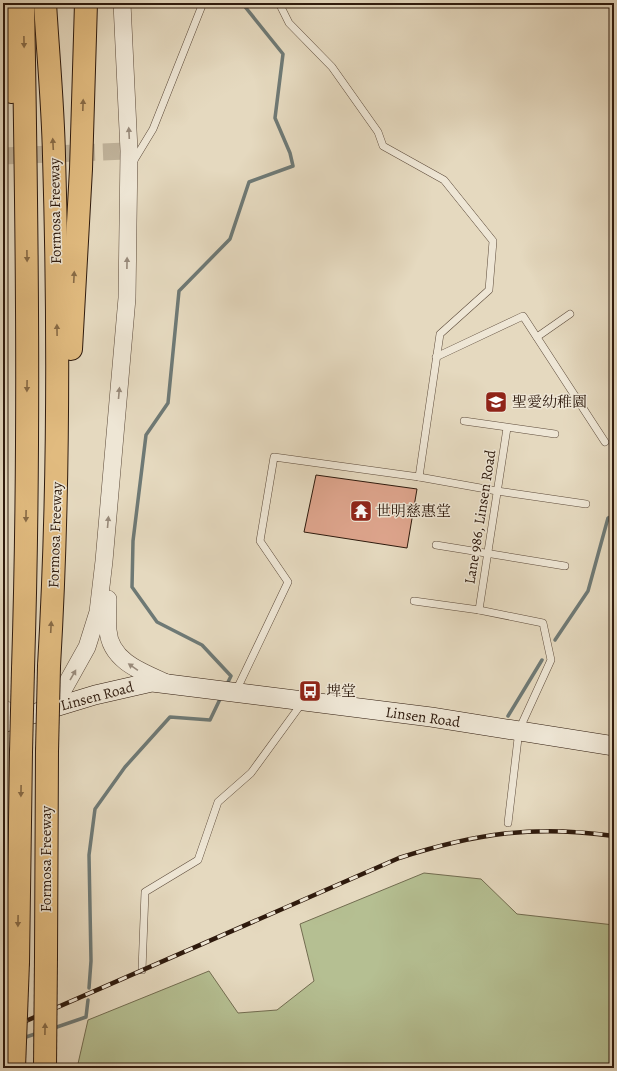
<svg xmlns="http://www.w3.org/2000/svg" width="617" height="1071" viewBox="0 0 617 1071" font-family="Alegreya,'Noto Serif TC',serif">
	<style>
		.green { fill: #b5bf92; stroke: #726c50 }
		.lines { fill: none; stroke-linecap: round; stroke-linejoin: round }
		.stream { stroke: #6e7975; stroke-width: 3.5 }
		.building { fill: #dda48c; stroke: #2e1a0d }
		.tertiary-tunnel { stroke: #c0b39b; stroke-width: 17; stroke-dasharray: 17 8; stroke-linecap: butt }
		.service-casing { stroke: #5c4a3a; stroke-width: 8 }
		.tertiary-casing { stroke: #5c4a3a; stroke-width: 18 }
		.secondary-casing { stroke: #2e1a0d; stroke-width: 20 }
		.motorway-casing { stroke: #2e1a0d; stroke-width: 24 }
		.service { stroke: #eee6d5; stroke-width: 7 }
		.tertiary { stroke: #eee6d5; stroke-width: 17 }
		.secondary { stroke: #eee6d5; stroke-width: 19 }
		.motorway { stroke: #e2bc80; stroke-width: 22 }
		.rail-casing { stroke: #2e1a0d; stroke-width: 4.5 }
		.rail { stroke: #eee6d5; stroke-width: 3; stroke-dasharray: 9; stroke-linecap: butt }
		.motorway-bridge-casing { stroke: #2e1a0d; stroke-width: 24; stroke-linecap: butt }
		.motorway-bridge { stroke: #e2bc80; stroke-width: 22 }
		.oneway { fill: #886b46 }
		.oneway2 { fill: #988a7b }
		.labels { text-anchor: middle; stroke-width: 3; stroke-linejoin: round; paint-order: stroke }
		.street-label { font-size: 15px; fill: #2e1a0d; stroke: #eee6d5 }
		.poi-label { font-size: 15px; fill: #2e1a0d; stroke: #eee6d5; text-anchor: start }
	</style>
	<rect width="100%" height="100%" fill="#e5d9bf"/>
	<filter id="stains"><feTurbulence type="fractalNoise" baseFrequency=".005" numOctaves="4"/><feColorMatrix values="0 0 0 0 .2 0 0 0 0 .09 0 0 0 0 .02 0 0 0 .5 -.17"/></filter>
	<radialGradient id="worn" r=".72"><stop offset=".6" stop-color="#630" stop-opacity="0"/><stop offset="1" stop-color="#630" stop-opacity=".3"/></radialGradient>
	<polygon class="green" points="424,873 481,879 517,914 614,925 614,1068 77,1068 88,1020 209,971 238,1013 277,1010 314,981 300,924"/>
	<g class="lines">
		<g class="stream">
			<polyline points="555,640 588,591 608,518 614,515"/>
			<polyline points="226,686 231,676 202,645 157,622 132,587 133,541 146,435 168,403 179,291 230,239 249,182 293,166 290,153 275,118 283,54 242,3"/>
			<polyline points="508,716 542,660"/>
			<polyline points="89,988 91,961 89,855 95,809 125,767 170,717 210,720 221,697"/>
			<polyline points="54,1028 86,1017 88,1000"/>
			<polyline points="23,1038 38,1033"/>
		</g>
	</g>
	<polygon class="building" points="316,475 417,489 407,548 304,532"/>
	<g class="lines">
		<polyline class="tertiary-tunnel" points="3,156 129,151"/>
		<g class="service-casing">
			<g id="service">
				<polyline points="279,3 289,23 332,67 378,132 383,146 444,180 493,241 489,290 440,334 419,477"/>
				<polyline points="133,162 153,129 203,3"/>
				<polyline points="537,337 570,314"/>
				<polyline points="436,357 523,316 605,442"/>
				<polyline points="464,421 555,434"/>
				<polyline points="436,545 565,566"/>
				<polyline points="414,601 479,610 543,623 551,660 519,730 508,823"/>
				<polyline points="479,610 507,428"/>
				<polyline points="236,691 288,582 260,541 274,457 419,477 497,491 586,504"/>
				<polyline points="142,970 145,892 198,860 218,802 251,773 302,703"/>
			</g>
		</g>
		<g class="tertiary-casing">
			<g id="tertiary">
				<path d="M108,599C108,609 107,620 108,630C110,661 142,672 167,683"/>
				<polyline points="3,708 17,719"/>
				<polyline points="53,708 87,647 98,612 104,561 127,298 129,151 122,3"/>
			</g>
		</g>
		<g class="secondary-casing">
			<polyline id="secondary" points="3,723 95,695 152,682 431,717 614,746"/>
		</g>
		<g class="motorway-casing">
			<g id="motorway">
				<polyline points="4,3 11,92"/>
				<path d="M45,3C48,54 53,105 54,156C59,326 59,496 49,666"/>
				<polyline points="71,349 81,169 86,3"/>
				<path d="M23,669C30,447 27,225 23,3"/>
				<polyline points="46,957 47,751"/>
				<polyline points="18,962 21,752"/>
			</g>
		</g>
		<use href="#service" class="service"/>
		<use href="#tertiary" class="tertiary"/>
		<use href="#secondary" class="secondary"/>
		<use href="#motorway" class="motorway"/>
		<g class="rail-casing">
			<path id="rail" d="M3,1031L399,858C477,833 533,825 614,836"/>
		</g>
		<use href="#rail" class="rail"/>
		<g class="motorway-bridge-casing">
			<g id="motorway-bridge">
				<polyline points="47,751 49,666"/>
				<polyline points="21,752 23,669"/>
				<polyline points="14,1068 18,962"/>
				<polyline points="45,1068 46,957"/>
			</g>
		</g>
		<use href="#motorway-bridge" class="motorway-bridge"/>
	</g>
	<defs><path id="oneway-solid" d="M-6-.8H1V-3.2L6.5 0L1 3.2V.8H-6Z"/></defs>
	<g class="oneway">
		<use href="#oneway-solid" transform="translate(24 42) rotate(89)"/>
		<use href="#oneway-solid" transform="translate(83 105) rotate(-88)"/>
		<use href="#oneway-solid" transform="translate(53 144) rotate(-93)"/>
		<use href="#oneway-solid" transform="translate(27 256) rotate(89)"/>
		<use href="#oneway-solid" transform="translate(74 277) rotate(-87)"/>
		<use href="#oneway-solid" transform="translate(57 330) rotate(-91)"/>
		<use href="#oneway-solid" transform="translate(27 386) rotate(91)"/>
		<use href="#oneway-solid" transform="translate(26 516) rotate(91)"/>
		<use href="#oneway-solid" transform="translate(51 627) rotate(-87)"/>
		<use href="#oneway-solid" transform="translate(21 791) rotate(91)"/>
		<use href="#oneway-solid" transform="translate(18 921) rotate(91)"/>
		<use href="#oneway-solid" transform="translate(45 1029) rotate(-89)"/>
	</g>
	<g class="oneway2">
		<use href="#oneway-solid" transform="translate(129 133) rotate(-93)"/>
		<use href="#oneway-solid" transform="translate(127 263) rotate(-89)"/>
		<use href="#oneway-solid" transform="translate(119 393) rotate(-85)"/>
		<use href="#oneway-solid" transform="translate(108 522) rotate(-85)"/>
		<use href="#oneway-solid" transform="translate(133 667) rotate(-145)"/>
		<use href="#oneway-solid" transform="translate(73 675) rotate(-60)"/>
	</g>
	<defs>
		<g id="school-square" transform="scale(1.15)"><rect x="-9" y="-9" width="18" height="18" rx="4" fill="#8f2418" stroke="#eee6d5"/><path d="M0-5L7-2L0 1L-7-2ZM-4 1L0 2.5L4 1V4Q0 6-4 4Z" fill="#fff"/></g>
		<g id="temple-square" transform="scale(1.15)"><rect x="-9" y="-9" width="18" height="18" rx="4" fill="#8f2418" stroke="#eee6d5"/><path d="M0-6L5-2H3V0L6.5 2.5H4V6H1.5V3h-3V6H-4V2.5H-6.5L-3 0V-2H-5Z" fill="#fff"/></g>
		<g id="bus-square" transform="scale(1.15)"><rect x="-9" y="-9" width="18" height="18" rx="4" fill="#8f2418" stroke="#eee6d5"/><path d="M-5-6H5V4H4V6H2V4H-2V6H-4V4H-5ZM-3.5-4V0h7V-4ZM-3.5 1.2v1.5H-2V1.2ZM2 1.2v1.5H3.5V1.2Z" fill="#fff"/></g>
	</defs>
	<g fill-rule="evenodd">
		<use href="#school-square" x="496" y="402"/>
		<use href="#temple-square" x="361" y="511"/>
		<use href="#bus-square" x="310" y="691"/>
	</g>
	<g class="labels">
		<g class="street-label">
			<text transform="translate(55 211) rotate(-91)" y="5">Formosa Freeway</text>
			<text transform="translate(480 517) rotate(-81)" y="5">Lane 986, Linsen Road</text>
			<text transform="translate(55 535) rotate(-88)" y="5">Formosa Freeway</text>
			<text transform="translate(97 696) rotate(-15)" y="5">Linsen Road</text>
			<text transform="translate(423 717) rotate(8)" y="5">Linsen Road</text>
			<text transform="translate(46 859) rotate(-90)" y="5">Formosa Freeway</text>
		</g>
		<g class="poi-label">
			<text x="512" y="407">聖愛幼稚園</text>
			<text x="376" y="516">世明慈惠堂</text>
			<text x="326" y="696">埤堂</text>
		</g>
	</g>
	<rect width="617" height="1071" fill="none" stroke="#e5d9bf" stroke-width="16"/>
	<rect x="4" y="4" width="609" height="1063" fill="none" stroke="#2e1a0d" stroke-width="2"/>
	<rect x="8" y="8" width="601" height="1055" fill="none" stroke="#2e1a0d"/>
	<rect width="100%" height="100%" filter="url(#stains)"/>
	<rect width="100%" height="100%" fill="url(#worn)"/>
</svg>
